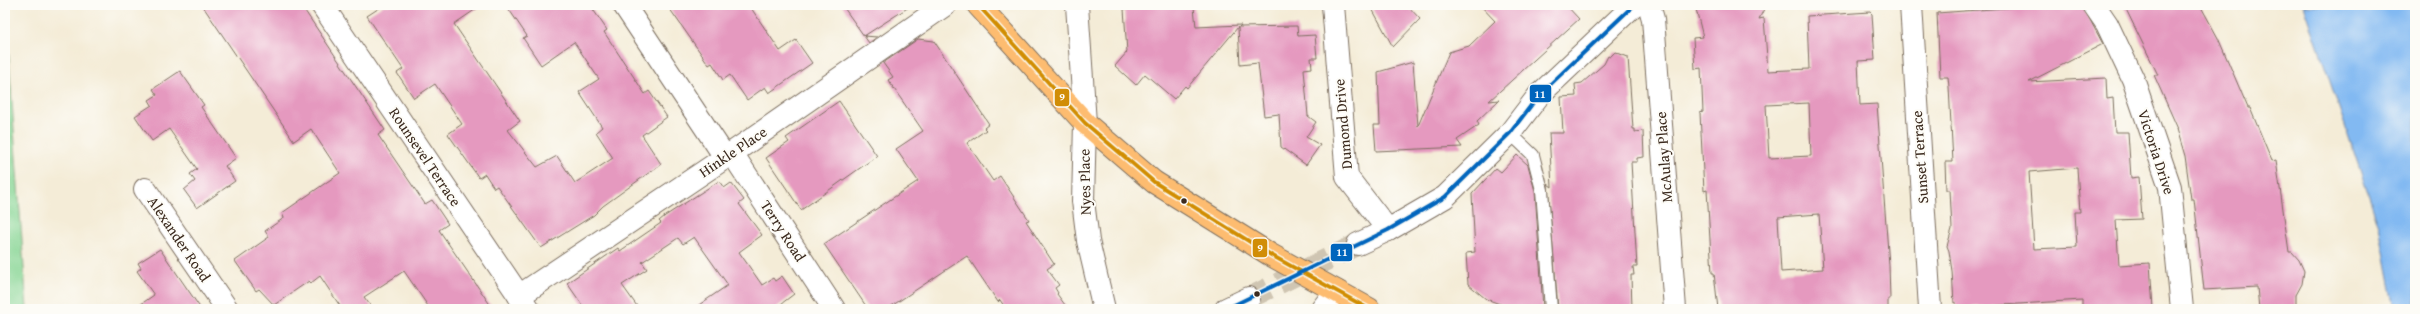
<svg xmlns="http://www.w3.org/2000/svg" width="2420" height="314" viewBox="0 0 2420 314" font-family="'Gentium Book Plus',serif">
	<style>
		.green { fill: #88d695; stroke: #62805a }
		.water { fill: #82b9f2; stroke: #5e7288 }
		.building { fill: #e599bf; fill-rule: evenodd }
		.lines { fill: none; stroke-linecap: round; stroke-linejoin: round }
		.minor-tunnel { stroke: #cfc5b2; stroke-width: 22; stroke-dasharray: 22 11; stroke-linecap: butt }
		.service-casing { stroke: #7c6e5f; stroke-width: 14 }
		.minor-casing { stroke: #7c6e5f; stroke-width: 24 }
		.tertiary-casing { stroke: #7c6e5f; stroke-width: 24 }
		.trunk-casing { stroke: #7c6e5f; stroke-width: 24 }
		.service { stroke: #fff; stroke-width: 12 }
		.minor { stroke: #fff; stroke-width: 22 }
		.tertiary { stroke: #fff; stroke-width: 22 }
		.trunk { stroke: #fdbc70; stroke-width: 22 }
		.bus-1-casing { stroke: #fdfcf7; stroke-width: 7 }
		.bus-2-casing { stroke: #fdfcf7; stroke-width: 7 }
		.bus-1 { stroke: #d18d06; stroke-width: 4 }
		.bus-2 { stroke: #0065bd; stroke-width: 4 }
		.bus-dot { fill: #3b2a1e; stroke: #fdfcf7; stroke-width: 1.5 }
		.labels { text-anchor: middle; stroke-width: 4; stroke-linejoin: round; paint-order: stroke }
		.street-label { font-size: 15px; fill: #3b2a1e; stroke: #fdfcf7 }
		.line-badge { stroke: #fdfcf7; stroke-width: 1.5 }
		.badge-label { font-size: 11px; text-anchor: middle; font-weight: bold; fill: #fff }
	</style>
	<rect width="100%" height="100%" fill="#fdfcf7"/>
	<filter id="ink" filterUnits="userSpaceOnUse"><feTurbulence type="fractalNoise" baseFrequency=".025" numOctaves="2"/><feDisplacementMap in="SourceGraphic" scale="8" xChannelSelector="R" yChannelSelector="G"/><feConvolveMatrix kernelMatrix="1 2 1 2 8 2 1 2 1" color-interpolation-filters="sRGB"/></filter>
	<filter id="wash" filterUnits="userSpaceOnUse"><feTurbulence type="fractalNoise" baseFrequency=".012" numOctaves="4" result="noise"/><feDisplacementMap in="SourceGraphic" scale="16" xChannelSelector="R" yChannelSelector="G"/><feGaussianBlur stdDeviation="0.9" result="paint"/><feColorMatrix in="noise" values="0 0 0 0 0 0 0 0 0 0 0 0 0 0 0 0 0 1.4 0 .05"/><feComposite in="paint" operator="in"/></filter>
	<g filter="url(#wash)">
		<rect width="100%" height="100%" fill="#f4ecd7"/>
		<polygon class="green" points="5,5 27,309 5,309"/>
		<polygon class="water" points="2304,5 2415,5 2415,309 2395,309 2379,226"/>
		<g id="blocks">
			<g class="building">
				<polygon points="202,5 301,5 385,130 378,135 425,204 432,200 448,224 439,230 493,309 430,309 404,271 364,297 373,309 342,309 320,276 311,283 309,281 274,305 259,289 256,291 235,261 269,237 265,231 284,218 282,213 340,173 311,129 294,141"/>
				<polygon points="384,5 482,5 454,24 520,121 508,130 537,167 557,156 575,183 613,158 596,132 602,127 579,92 599,79 574,42 541,65 523,38 527,36 506,5 590,5 607,30 604,32 645,94 649,91 667,117 642,135 661,164 603,206 594,215 541,248 497,186 494,188 485,174 479,178 448,134 462,124 435,84 414,98 397,73 403,69 367,16"/>
				<polygon points="667,5 749,5 780,51 796,40 812,63 769,93 765,87 747,100 730,75 723,80 712,63 709,65"/>
				<polygon points="842,5 912,5 864,36 877,37 869,43"/>
				<polygon points="1130,5 1194,7 1196,27 1241,25 1239,27 1297,26 1298,36 1315,35 1317,58 1311,58 1312,68 1304,69 1308,116 1316,122 1306,137 1320,145 1306,165 1281,147 1279,114 1264,116 1258,63 1240,65 1238,27 1187,88 1185,86 1174,99 1145,74 1136,85 1115,66 1127,52 1124,9 1131,8"/>
				<polygon points="1370,5 1407,5 1420,19 1393,47"/>
				<polygon points="1480,5 1566,5 1579,19 1489,101 1499,100 1477,121 1479,125 1457,140 1462,147 1376,151 1374,125 1380,125 1378,72 1413,62 1418,126 1449,52 1469,46 1495,21"/>
				<path d="M1695,5H1766L1759,19L1764,18L1768,71L1809,69L1807,16L1870,12L1872,14L1875,60L1858,61L1860,105L1877,104L1889,265L1890,299H1888V309H1718L1714,273H1712L1707,190L1704,191L1700,113L1703,112L1701,68L1695,69L1693,38L1703,37ZM1809,103L1811,156L1769,158L1766,105ZM1819,214L1823,269L1781,272L1778,217Z"/>
				<path d="M2047,5H2082L2103,44L2029,82L2106,78L2107,99L2113,98L2115,132H2128L2131,178L2139,177L2142,219L2116,220L2119,265L2150,263L2153,309H2082V300L1956,308V302L1954,303L1952,271L1949,251L1947,246L1952,229L1950,190H1946L1945,162H1953L1949,87L1948,77H1940L1937,13ZM2077,168L2080,212H2075L2077,247L2034,249L2029,172Z"/>
				<polygon points="2124,5 2200,5 2218,38 2248,108 2250,108 2272,161 2276,160 2289,252 2292,252 2299,260 2304,271 2302,284 2296,295 2296,309 2259,309 2257,287 2204,290 2194,199 2191,199 2185,156 2177,129 2178,129 2154,75 2158,75"/>
				<polygon points="918,39 934,41 989,124 984,128 986,130 967,143 993,181 1000,176 1029,220 1026,221 1054,264 1047,269 1059,285 1055,288 1058,293 1057,294 1068,309 1006,309 1000,300 998,302 967,256 887,309 868,309 824,244 918,181 896,149 923,131 888,80 893,77 883,63"/>
				<polygon points="1615,52 1628,57 1633,129 1635,129 1635,132 1643,131 1644,157 1637,158 1637,162 1631,162 1637,267 1633,267 1634,275 1631,275 1632,309 1558,309 1548,184 1552,187 1549,133 1563,133 1561,97 1576,96 1575,84 1582,83 1604,64 1608,56 1610,57"/>
				<polygon points="180,71 204,105 201,107 236,158 225,166 235,181 197,208 184,190 195,181 190,174 197,169 169,129 152,141 135,116 152,105 149,100 157,95 153,89"/>
				<polygon points="839,101 877,156 801,210 766,158 789,142 786,138"/>
				<polygon points="1517,155 1528,165 1535,191 1543,309 1514,309 1486,299 1468,284 1466,253 1475,252 1472,194 1496,168 1501,172"/>
				<polygon points="719,181 724,188 731,183 744,200 739,204 762,235 739,252 762,285 773,278 775,281 782,276 794,294 777,307 778,309 693,309 728,285 694,237 683,244 678,238 642,262 647,269 622,285 639,309 585,309 567,283 618,248 620,251 661,223 659,221 665,216"/>
				<polygon points="160,249 201,309 134,309 154,295 137,271 141,268 138,263"/>
			</g>
		</g>
	</g>
	<g filter="url(#ink)">
		<use href="#blocks" fill-opacity="0" stroke="#7c6e5f" stroke-width="1"/>
		<g class="lines">
			<polyline class="minor-tunnel" points="1249,298 1358,244"/>
			<g class="service-casing">
				<polyline id="service" points="1510,133 1533,155 1542,190 1551,309"/>
			</g>
			<g class="minor-casing">
				<g id="minor">
					<polyline points="322,5 528,309"/>
					<polyline points="624,5 725,157"/>
					<polyline points="1077,5 1085,123"/>
					<polyline points="1333,5 1347,177 1388,230"/>
					<polyline points="1649,5 1653,19 1675,309"/>
					<polyline points="1911,5 1930,309"/>
					<polyline points="2094,5 2107,24 2133,79 2170,187 2182,309"/>
					<polyline points="732,153 834,309"/>
					<polyline points="145,189 227,309"/>
					<polyline points="1358,244 1388,230 1445,197 1510,133 1539,95 1634,5"/>
					<polyline points="519,296 732,153 945,5"/>
					<polyline points="1226,309 1249,298"/>
				</g>
			</g>
			<g class="tertiary-casing">
				<g id="tertiary">
					<polyline points="1085,123 1083,201 1088,241 1104,309"/>
					<polyline points="1322,309 1336,291"/>
				</g>
			</g>
			<g class="trunk-casing">
				<polyline id="trunk" points="978,5 1085,123 1154,182 1271,255 1369,309"/>
			</g>
			<use href="#service" class="service"/>
			<use href="#minor" class="minor"/>
			<use href="#tertiary" class="tertiary"/>
			<use href="#trunk" class="trunk"/>
			<g class="bus-1-casing">
				<polyline id="bus-1" points="978,5 1085,123 1154,182 1271,255 1369,309"/>
			</g>
			<g class="bus-2-casing">
				<polyline id="bus-2" points="1226,309 1388,230 1445,197 1510,133 1539,95 1634,5"/>
			</g>
			<use href="#bus-1" class="bus-1"/>
			<use href="#bus-2" class="bus-2"/>
		</g>
	</g>
	<g class="bus-dot">
		<circle cx="1184" cy="201" r="3.5"/>
		<circle cx="1257" cy="294" r="3.5"/>
	</g>
	<g class="labels">
		<g class="street-label">
			<text transform="translate(1343 124) rotate(-95)" y="5">Dumond Drive</text>
			<text transform="translate(733 152) rotate(-34)" y="5">Hinkle Place</text>
			<text transform="translate(2156 152) rotate(72)" y="5">Victoria Drive</text>
			<text transform="translate(425 157) rotate(56)" y="5">Rounsevel Terrace</text>
			<text transform="translate(1664 157) rotate(-94)" y="5">McAulay Place</text>
			<text transform="translate(1920 157) rotate(-94)" y="5">Sunset Terrace</text>
			<text transform="translate(1085 182) rotate(-91)" y="5">Nyes Place</text>
			<text transform="translate(783 231) rotate(57)" y="5">Terry Road</text>
			<text transform="translate(179 239) rotate(56)" y="5">Alexander Road</text>
		</g>
	</g>
	<g class="line-badge">
		<rect x="1529" y="84" width="23" height="19" rx="4" fill="#0065bd"/>
		<rect x="1054" y="88" width="16" height="19" rx="4" fill="#d18d06"/>
		<rect x="1252" y="238" width="16" height="20" rx="4" fill="#d18d06"/>
		<rect x="1330" y="243" width="23" height="19" rx="4" fill="#0065bd"/>
	</g>
	<g class="badge-label">
		<text x="1540" y="98">11</text>
		<text x="1062" y="101">9</text>
		<text x="1260" y="252">9</text>
		<text x="1342" y="256">11</text>
	</g>
	<rect width="2420" height="314" fill="none" stroke="#fdfcf7" stroke-width="20"/>
</svg>
